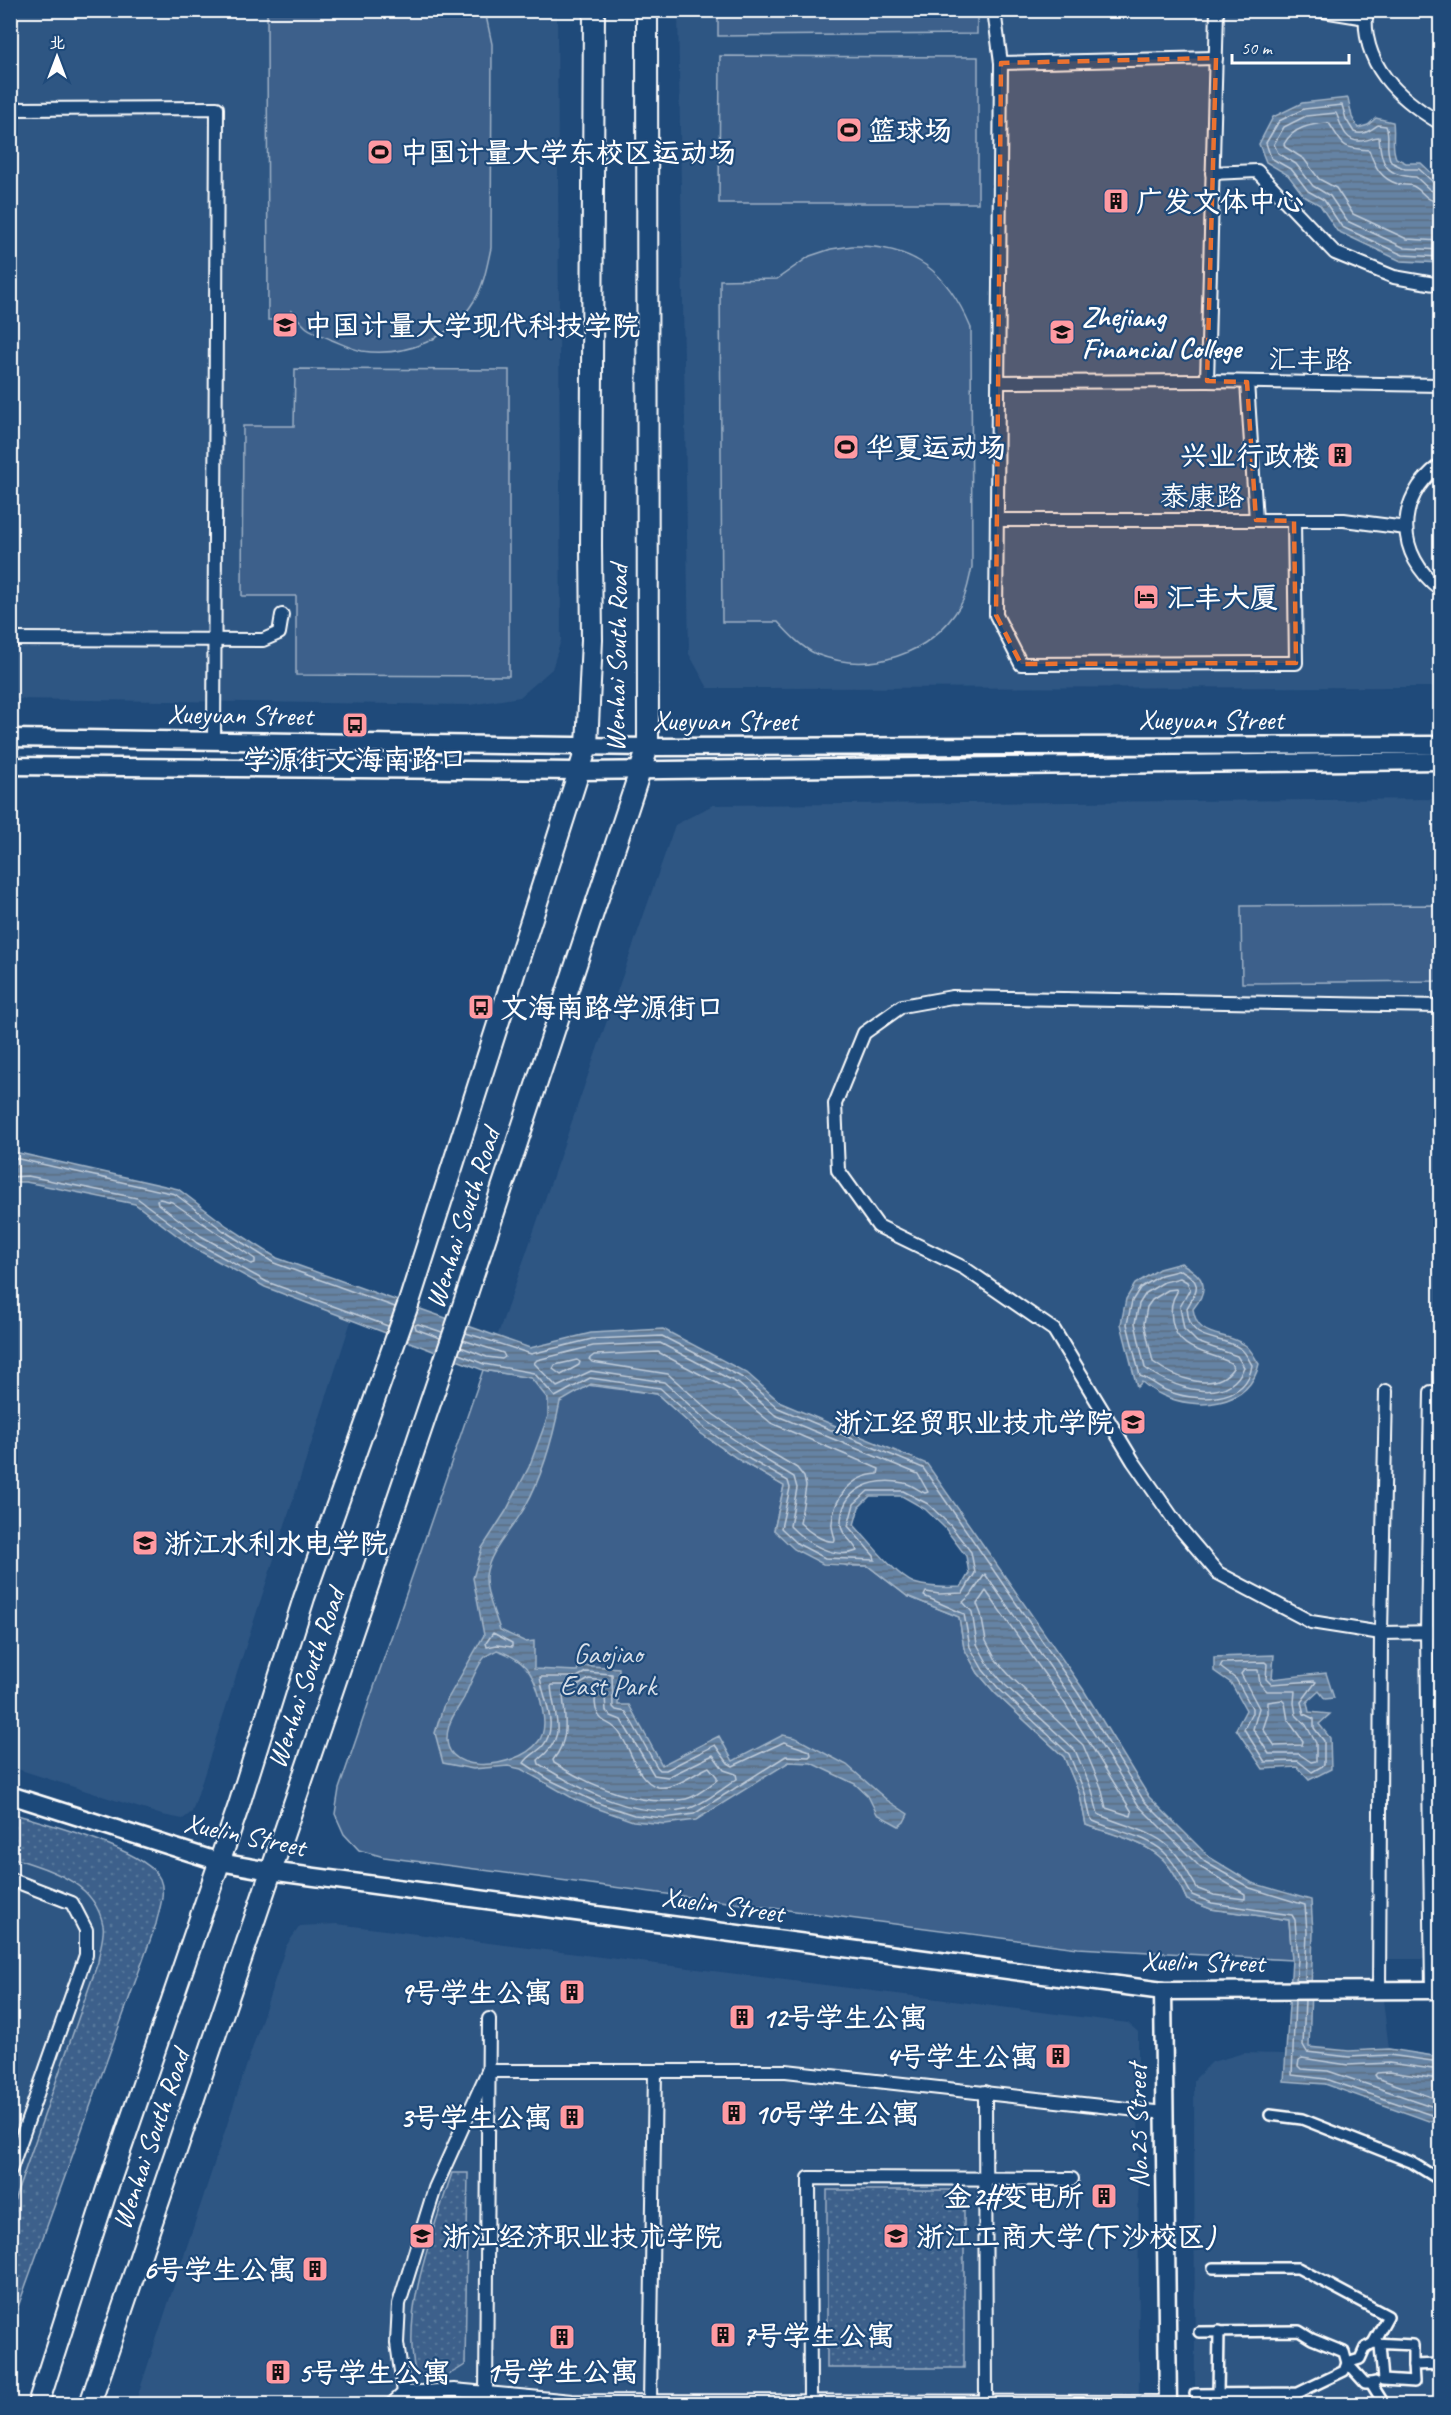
<svg xmlns="http://www.w3.org/2000/svg" width="1451" height="2415" viewBox="0 0 1451 2415" font-family="Caveat,'LXGW WenKai TC',sans-serif">
	<style>
		.built { fill: #2e5683 }
		.grass { fill: url(#grass-dots); stroke: #9eb0c5; stroke-width: 1.5 }
		.green { fill: #3c618b; stroke: #9eb0c5; stroke-width: 1.5 }
		.water { fill: url(#water-rules); stroke: #a3b5c8; stroke-width: 1.5; fill-rule: evenodd }
		.lines { fill: none; stroke-linecap: round; stroke-linejoin: round }
		.shore { stroke: #c1cddb; stroke-width: 1.5 }
		.pedestrian-casing { stroke: #fff; stroke-width: 14 }
		.minor-casing { stroke: #fff; stroke-width: 16 }
		.secondary-casing { stroke: #fff; stroke-width: 21 }
		.primary-casing { stroke: #fff; stroke-width: 24 }
		.pedestrian { stroke: #1f4a7a; stroke-width: 9 }
		.minor { stroke: #1f4a7a; stroke-width: 12 }
		.secondary { stroke: #1f4a7a; stroke-width: 16 }
		.primary { stroke: #1f4a7a; stroke-width: 20 }
		.marked { fill: #eb7230; fill-opacity: 0.2; stroke: #eb7230; stroke-width: 4.5; stroke-dasharray: 12 8; stroke-linejoin: round }
		.labels { text-anchor: middle; stroke-width: 4.5; stroke-linejoin: round; paint-order: stroke }
		.poi-label { font-size: 28px; font-weight: bold; fill: #fff; stroke: #1f4a7a; text-anchor: start }
		.street-label { font-size: 28px; fill: #fff; stroke: #1f4a7a }
		.park-label { font-size: 28px; fill: #d8dfe8; stroke: #1f4a7a }
	</style>
	<defs>
		<pattern id="grass-dots" width="8" height="8" patternUnits="userSpaceOnUse" patternTransform="scale(1.5)"><rect width="8" height="8" fill="#3c618b"/><path d="M2 2h.1M6 6h.1" fill="none" stroke="#59799c" stroke-width="1.8" stroke-linecap="round"/></pattern>
		<pattern id="water-rules" width="6" height="5" patternUnits="userSpaceOnUse" patternTransform="scale(1.5)"><rect width="6" height="5" fill="#6583a4"/><path d="M0 2.5h6" fill="none" stroke="#5b6d81"/></pattern>
	</defs>
	<rect width="100%" height="100%" fill="#1f4a7a"/>
	<filter id="ink" filterUnits="userSpaceOnUse"><feTurbulence type="fractalNoise" baseFrequency=".0167" numOctaves="2"/><feDisplacementMap in="SourceGraphic" scale="12" xChannelSelector="R" yChannelSelector="G"/><feConvolveMatrix kernelMatrix="1 2 1 2 8 2 1 2 1" color-interpolation-filters="sRGB"/></filter>
	<g filter="url(#ink)">
		<g class="built">
			<polygon points="11,11 557,11 561,640 552,669 520,697 470,705 11,699"/>
			<polygon points="678,11 1440,11 1440,687 708,688 689,654"/>
			<polygon points="1440,799 1440,1959 1378,1959 1389,2049 1349,2051 1309,2047 1313,1932 1311,1900 1252,1883 1209,1857 1149,1797 1083,1689 927,1464 781,1403 747,1373 591,1333 530,1348 497,1337 675,825 713,805"/>
			<polygon points="10,1182 26,1182 135,1204 194,1248 265,1287 352,1318 192,1812 183,1819 162,1815 11,1767"/>
			<polygon points="11,1813 106,1843 144,1862 160,1878 163,1893 156,1924 11,2326"/>
			<polygon points="337,1924 1128,2023 1138,2032 1139,2404 135,2404 286,1946 300,1926"/>
			<polygon points="1244,2053 1393,2057 1440,2099 1440,2404 1195,2404 1194,2080 1212,2062"/>
		</g>
		<g class="grass">
			<path d="M11,1813C43,1823 147,1849 160,1879C166,1893 159,1910 156,1924L11,2326V2210L98,1962C99,1951 105,1935 103,1925C94,1880 48,1870 11,1857Z"/>
			<path d="M452,2173H468L465,2365C447,2377 438,2381 416,2375C400,2314 433,2231 452,2173Z"/>
			<rect x="827" y="2190" width="137" height="178"/>
		</g>
		<g class="green">
			<path d="M267,11H485L492,44L491,248C487,266 484,285 474,301C451,339 406,357 362,351C352,349 342,344 332,340C324,336 314,333 307,328C301,323 296,316 291,311L290,320H268Z"/>
			<polygon points="718,11 977,11 977,34 718,36"/>
			<polygon points="720,56 978,57 978,203 719,203"/>
			<path d="M852,246C914,245 947,271 971,328L972,567C969,579 967,595 960,606C930,655 870,675 816,654C801,647 789,634 778,622H722L720,280L777,279L810,256L831,249Z"/>
			<polygon points="295,369 509,370 509,676 296,675 296,596 242,596 243,426 294,426"/>
			<polygon points="1440,905 1440,981 1242,983 1241,906"/>
			<path d="M483,1370L532,1378L657,1394L699,1432L741,1461L784,1486L774,1530L847,1566H868L907,1596L959,1617L964,1648L978,1673L995,1693L1064,1757L1080,1795L1086,1825C1107,1833 1142,1841 1159,1856C1173,1867 1180,1885 1187,1900L1211,1909L1289,1920L1292,1960L1078,1948L384,1857L359,1850L344,1834L335,1814L339,1789Z"/>
		</g>
		<g class="water">
			<path d="M1348,98L1352,117L1358,128L1368,125L1376,118L1393,122C1395,135 1391,146 1396,158L1406,163H1421L1440,181V263L1401,261L1337,231L1320,205L1304,196L1288,175L1266,162L1259,144L1273,117L1302,103Z"/>
			<path d="M10,1151L178,1189L227,1226L277,1258L530,1348L591,1333L663,1329L747,1373L781,1403L927,1464L1083,1689L1149,1797L1209,1857L1252,1883L1311,1900L1313,1932L1309,2047L1349,2051L1389,2049L1440,2057V2125L1325,2084L1284,2081L1292,1960L1289,1920L1211,1909L1187,1900C1180,1885 1173,1867 1159,1856C1140,1840 1109,1833 1086,1825L1080,1795L1064,1757L995,1693L978,1673L964,1648L959,1617L907,1596L868,1566L823,1564L794,1549L774,1530L784,1486L741,1461L699,1432L657,1394L591,1384L560,1402C553,1438 543,1475 525,1507C513,1529 489,1550 486,1576C485,1593 495,1613 500,1630L526,1642L534,1641V1669L577,1671L579,1665L619,1668L618,1705H629L662,1765L719,1736L733,1761L783,1735L796,1738L847,1765L887,1800L908,1814L904,1822L899,1826L877,1814L868,1796L855,1784L811,1763L789,1762L696,1820L665,1824L633,1821L596,1808L576,1800L521,1769L508,1766L473,1769L443,1763L435,1733L443,1707L484,1635L473,1578L482,1548L506,1511L529,1467L548,1416V1399L531,1378L483,1370L265,1287L194,1248L135,1204L26,1182H11ZM870,1496H902L925,1509L945,1528L966,1556L969,1573L961,1587C945,1588 930,1588 914,1583C896,1576 868,1540 854,1525L859,1507ZM497,1650C523,1659 533,1671 540,1698C543,1712 548,1730 538,1742C517,1770 433,1779 449,1726C451,1717 459,1707 464,1698C469,1687 477,1665 485,1657C488,1654 494,1652 497,1650Z"/>
			<path d="M1181,1263C1204,1276 1211,1287 1193,1309C1198,1341 1224,1330 1245,1345C1251,1349 1255,1358 1259,1364C1249,1408 1196,1411 1162,1395C1155,1392 1148,1387 1142,1382L1137,1387L1121,1324L1126,1299L1135,1284L1159,1269Z"/>
			<polygon points="1274,1655 1272,1679 1326,1673 1334,1698 1325,1699 1319,1691 1307,1702 1309,1712 1330,1714 1319,1724 1330,1738 1331,1769 1309,1780 1297,1767 1263,1769 1236,1729 1246,1710 1231,1683 1214,1671 1214,1657"/>
		</g>
		<g class="lines">
			<g class="shore">
				<path d="M1440,185L1435,184L1419,169H1405L1391,162C1384,146 1391,138 1386,126L1378,125C1371,130 1363,136 1354,132L1346,119L1342,105L1304,109L1279,121L1266,143L1271,158L1292,170L1308,191L1324,200L1342,227L1403,255L1440,257"/>
				<path d="M1440,193L1430,190L1416,177C1385,176 1381,164 1379,137C1373,137 1367,141 1360,141C1344,142 1341,123 1336,113L1306,116L1284,127L1274,144L1278,153L1296,164L1313,186L1330,196L1347,221L1405,248L1440,250"/>
				<path d="M1440,202C1424,201 1424,191 1413,186C1409,184 1403,186 1398,184C1381,179 1375,167 1369,150C1340,148 1344,146 1329,123C1311,124 1293,127 1284,144L1285,147L1304,159L1319,179L1336,188L1353,214L1407,239L1440,241"/>
				<polyline points="10,1157 175,1194 224,1231 274,1263 395,1307"/>
				<polyline points="10,1177 28,1176 137,1198 197,1243 267,1282 388,1326"/>
				<polygon points="160,1199 172,1202 255,1259 255,1263 251,1264 201,1236 158,1204 157,1200"/>
				<path d="M1181,1270C1204,1283 1197,1290 1187,1308C1190,1346 1218,1333 1241,1349C1246,1353 1249,1360 1252,1365C1247,1405 1192,1402 1165,1390C1156,1385 1149,1379 1140,1376L1127,1324L1132,1301L1140,1288L1161,1275Z"/>
				<path d="M1180,1278L1187,1282L1190,1289L1180,1307L1184,1329L1197,1342L1237,1356L1244,1367C1228,1408 1170,1387 1145,1368L1135,1323L1139,1304L1146,1293L1164,1282Z"/>
				<path d="M1176,1289L1177,1292C1171,1301 1170,1309 1172,1320C1177,1352 1207,1351 1231,1363L1233,1368C1215,1395 1173,1377 1153,1362L1144,1323L1147,1307L1152,1300L1168,1290Z"/>
				<polyline points="466,1333 531,1354 592,1339 662,1336 743,1378 778,1408 923,1468 1078,1693 1144,1801 1205,1862 1250,1888 1305,1905 1307,1932 1305,1981"/>
				<polyline points="440,1338 416,1329 415,1325 418,1324 442,1332"/>
				<path d="M660,1343L739,1384L775,1415L918,1474L928,1492L925,1493C918,1490 911,1484 904,1483C873,1477 841,1488 841,1524C841,1536 854,1541 857,1551C834,1560 805,1542 790,1526L797,1488L794,1477L748,1449L707,1421L664,1382L591,1371L557,1387L534,1363L537,1360L593,1346Z"/>
				<polyline points="461,1347 487,1357 502,1359 505,1357 503,1353 463,1340"/>
				<path d="M658,1352L734,1392L771,1423L879,1469L878,1474C852,1475 834,1497 832,1523C831,1529 835,1535 835,1541C823,1543 808,1531 800,1523L806,1486L804,1477L797,1468L753,1442L713,1414L668,1374L592,1362L589,1359L594,1355Z"/>
				<path d="M459,1354L484,1364L534,1373L555,1397L590,1378L660,1388L703,1427L744,1456L788,1481L790,1488L781,1528L798,1544L825,1558L875,1560L874,1556L848,1526L854,1504L868,1491H903L928,1504L950,1525L971,1552L975,1573L963,1593L939,1594L926,1592L924,1596L964,1614L970,1647L983,1670L999,1689L1069,1754L1085,1793L1091,1820C1114,1831 1145,1835 1164,1852C1177,1864 1183,1881 1192,1895L1212,1903L1292,1915L1295,1920L1298,1960L1296,1981"/>
				<polygon points="577,1360 580,1362 579,1365 561,1375 553,1369 555,1365"/>
				<path d="M985,1574L1071,1697L1139,1806L1200,1867L1245,1894V1899L1214,1895L1198,1889C1188,1875 1182,1857 1168,1846C1149,1829 1120,1825 1098,1814L1092,1790L1075,1750L1004,1684L989,1666L977,1644L972,1612L963,1602L971,1595Z"/>
				<polygon points="986,1591 1064,1702 1132,1812 1131,1816 1106,1808 1101,1787 1083,1745 1011,1677 996,1660 986,1641 981,1614 977,1604"/>
				<polygon points="493,1633 512,1643 512,1647 497,1645 487,1647 486,1643"/>
				<polygon points="1265,1662 1267,1664 1266,1679 1271,1684 1314,1681 1316,1682 1301,1702 1304,1714 1314,1719 1314,1728 1324,1741 1324,1765 1312,1772 1298,1761 1265,1762 1244,1729 1252,1713 1252,1708 1236,1679 1220,1667 1222,1663"/>
				<polygon points="1244,1670 1258,1670 1260,1684 1267,1691 1295,1691 1294,1703 1296,1715 1306,1725 1316,1743 1316,1761 1311,1762 1299,1754 1269,1754 1253,1729 1259,1708 1241,1674"/>
				<path d="M586,1672L612,1674L613,1707L616,1710L626,1712L657,1767L660,1770H666L715,1745L728,1763L733,1766L784,1742L810,1751L811,1755L809,1757L786,1756L694,1814L665,1818L634,1815L598,1803L550,1780L524,1763C528,1756 536,1753 542,1747C560,1727 543,1698 540,1677H577Z"/>
				<path d="M589,1679L604,1681L606,1711L611,1716L621,1720L654,1775L668,1777L713,1755L724,1770L736,1774L737,1779C725,1787 703,1804 690,1808C638,1821 581,1790 539,1764L538,1760C570,1735 553,1717 551,1685H579Z"/>
				<path d="M593,1689L596,1691C595,1699 594,1707 598,1714C602,1723 609,1722 615,1728C630,1740 634,1781 658,1787C675,1790 694,1773 709,1767L717,1777V1780C709,1786 696,1797 686,1799C641,1808 591,1786 554,1763L553,1760C570,1739 565,1719 563,1695L581,1694Z"/>
				<polygon points="1282,1700 1285,1703 1288,1720 1303,1741 1302,1745 1275,1746 1263,1729 1268,1714 1268,1702"/>
				<polyline points="1295,2000 1292,2075 1326,2079 1440,2118"/>
				<polyline points="1305,2000 1303,2045 1307,2052 1349,2057 1389,2055 1440,2062"/>
				<polyline points="1440,2070 1389,2063 1348,2065 1302,2058 1299,2060 1298,2066 1301,2069 1328,2071 1440,2109"/>
				<polyline points="1440,2079 1389,2072 1377,2073 1375,2075 1377,2078 1440,2100"/>
			</g>
			<g class="pedestrian-casing">
				<g id="pedestrian">
					<polyline points="1270,2115 1302,2119 1411,2162 1440,2180"/>
					<polyline points="1213,2268 1298,2268 1388,2316 1373,2343"/>
					<polyline points="1199,2332 1299,2331 1312,2339 1344,2352 1347,2363 1360,2359 1365,2348 1373,2343 1413,2345 1413,2365 1440,2364"/>
					<polyline points="1380,2345 1383,2380 1414,2382 1413,2365"/>
					<polyline points="1375,2382 1371,2383 1384,2404"/>
					<polyline points="1195,2394 1298,2393 1344,2371 1347,2363 1365,2383 1371,2383"/>
					<polyline points="1218,2394 1219,2331"/>
				</g>
			</g>
			<g class="minor-casing">
				<g id="minor">
					<polyline points="994,10 1001,63 996,615 1021,664 1296,663 1294,521"/>
					<polyline points="1317,10 1366,18"/>
					<path d="M1366,10C1361,65 1398,98 1440,123"/>
					<polyline points="1001,63 1216,58"/>
					<polyline points="10,109 217,108 214,741"/>
					<polyline points="1212,173 1257,171 1335,253 1394,277 1440,285"/>
					<polyline points="1207,381 1217,10"/>
					<polyline points="999,382 1207,381 1440,385"/>
					<polyline points="1247,382 1256,520"/>
					<path d="M1440,465C1394,499 1396,555 1440,589"/>
					<polyline points="997,520 1344,520 1406,528"/>
					<polyline points="10,639 263,640 279,633 282,615"/>
					<polyline points="1440,1006 952,997 902,1006 864,1033 835,1104 838,1170 878,1226 964,1268 1054,1330 1133,1461 1179,1527 1218,1573 1311,1622 1381,1633 1440,1632"/>
					<polyline points="1431,1392 1427,1633 1432,1990"/>
					<polyline points="10,1879 72,1903 86,1930 86,1955 10,2171"/>
					<polyline points="1379,1991 1381,1633 1386,1391"/>
					<polyline points="985,2092 986,2401"/>
					<polyline points="404,2393 397,2343 399,2304 435,2188 488,2071 786,2071 1164,2113"/>
					<polyline points="486,2394 489,2019"/>
					<polyline points="810,2401 809,2178 1072,2179"/>
					<polyline points="650,2402 655,2071"/>
					<polyline points="392,2404 404,2393 454,2390 572,2401 1168,2402"/>
				</g>
			</g>
			<g class="secondary-casing">
				<g id="secondary">
					<polyline points="10,738 648,747 1440,745"/>
					<polyline points="10,766 579,771 1440,761"/>
					<polyline points="10,1795 220,1862 270,1871 1163,1991 1440,1990"/>
					<polyline points="1163,1991 1168,2404"/>
				</g>
			</g>
			<g class="primary-casing">
				<g id="primary">
					<polyline points="38,2404 106,2192 239,1805 304,1598 409,1302 587,746 592,640 591,546 594,10"/>
					<polyline points="90,2404 458,1321 648,747 647,10"/>
				</g>
			</g>
			<use href="#pedestrian" class="pedestrian"/>
			<use href="#minor" class="minor"/>
			<use href="#secondary" class="secondary"/>
			<use href="#primary" class="primary"/>
		</g>
	</g>
	<path class="marked" d="M1216,58L1207,381L1247,382L1256,520L1294,521L1296,663L1021,664L996,615L1001,63Z"/>
	<defs>
		<g id="stadium-square" transform="scale(1.35)"><rect x="-9" y="-9" width="18" height="18" rx="4" fill="#ff9aa2" stroke="#1f4a7a"/><path d="M0-5a6.5 5 0 1 0 0 10a6.5 5 0 1 0 0-10ZM-3.5-1.8h7v3.6h-7Z" fill="#111"/></g>
		<g id="building-square" transform="scale(1.35)"><rect x="-9" y="-9" width="18" height="18" rx="4" fill="#ff9aa2" stroke="#1f4a7a"/><path d="M-4-6H4V6H1V3H-1V6H-4ZM-2.5-4.3h1.7v1.8h-1.7ZM.8-4.3h1.7v1.8H.8ZM-2.5-1h1.7V.8h-1.7ZM.8-1h1.7V.8H.8Z" fill="#111"/></g>
		<g id="university-square" transform="scale(1.35)"><rect x="-9" y="-9" width="18" height="18" rx="4" fill="#ff9aa2" stroke="#1f4a7a"/><path d="M0-5L7-2L0 1L-7-2ZM-4 1L0 2.5L4 1V4Q0 6-4 4Z" fill="#111"/></g>
		<g id="hotel-square" transform="scale(1.35)"><rect x="-9" y="-9" width="18" height="18" rx="4" fill="#ff9aa2" stroke="#1f4a7a"/><path d="M-6-4.5h1.5V1H6V5H4.5V3h-9V5H-6ZM-4 0a1.8 1.8 0 1 1 3.6 0ZM.5 0V-2.5h3Q6-2.5 6 0Z" fill="#111"/></g>
		<g id="bus-square" transform="scale(1.35)"><rect x="-9" y="-9" width="18" height="18" rx="4" fill="#ff9aa2" stroke="#1f4a7a"/><path d="M-5-6H5V4H4V6H2V4H-2V6H-4V4H-5ZM-3.5-4V0h7V-4ZM-3.5 1.2v1.5H-2V1.2ZM2 1.2v1.5H3.5V1.2Z" fill="#111"/></g>
	</defs>
	<g fill-rule="evenodd">
		<use href="#stadium-square" x="849" y="130"/>
		<use href="#stadium-square" x="380" y="152"/>
		<use href="#building-square" x="1116" y="201"/>
		<use href="#university-square" x="285" y="325"/>
		<use href="#university-square" x="1062" y="332"/>
		<use href="#stadium-square" x="846" y="447"/>
		<use href="#building-square" x="1340" y="455"/>
		<use href="#hotel-square" x="1146" y="597"/>
		<use href="#bus-square" x="355" y="725"/>
		<use href="#bus-square" x="481" y="1007"/>
		<use href="#university-square" x="1133" y="1422"/>
		<use href="#university-square" x="145" y="1543"/>
		<use href="#building-square" x="572" y="1992"/>
		<use href="#building-square" x="742" y="2017"/>
		<use href="#building-square" x="1058" y="2056"/>
		<use href="#building-square" x="734" y="2113"/>
		<use href="#building-square" x="572" y="2117"/>
		<use href="#building-square" x="1104" y="2196"/>
		<use href="#university-square" x="422" y="2236"/>
		<use href="#university-square" x="896" y="2236"/>
		<use href="#building-square" x="315" y="2269"/>
		<use href="#building-square" x="723" y="2335"/>
		<use href="#building-square" x="562" y="2337"/>
		<use href="#building-square" x="278" y="2372"/>
	</g>
	<g class="labels">
		<g class="poi-label">
			<text x="868" y="140">篮球场</text>
			<text x="400" y="162">中国计量大学东校区运动场</text>
			<text x="1136" y="211">广发文体中心</text>
			<text x="1082" y="326">Zhejiang<tspan x="1082" dy="32">Financial College</tspan></text>
			<text x="304" y="335">中国计量大学现代科技学院</text>
			<text x="866" y="457">华夏运动场</text>
			<text x="1320" y="465" text-anchor="end">兴业行政楼</text>
			<text x="1166" y="607">汇丰大厦</text>
			<text x="355" y="769" text-anchor="middle">学源街文海南路口</text>
			<text x="500" y="1017">文海南路学源街口</text>
			<text x="1114" y="1432" text-anchor="end">浙江经贸职业技术学院</text>
			<text x="164" y="1553">浙江水利水电学院</text>
			<text x="552" y="2002" text-anchor="end">9号学生公寓</text>
			<text x="762" y="2027">12号学生公寓</text>
			<text x="1038" y="2066" text-anchor="end">4号学生公寓</text>
			<text x="754" y="2123">10号学生公寓</text>
			<text x="552" y="2127" text-anchor="end">3号学生公寓</text>
			<text x="1084" y="2206" text-anchor="end">金2#变电所</text>
			<text x="442" y="2246">浙江经济职业技术学院</text>
			<text x="916" y="2246">浙江工商大学(下沙校区)</text>
			<text x="296" y="2279" text-anchor="end">6号学生公寓</text>
			<text x="742" y="2345">7号学生公寓</text>
			<text x="562" y="2381" text-anchor="middle">1号学生公寓</text>
			<text x="298" y="2382">5号学生公寓</text>
		</g>
		<g class="street-label">
			<text transform="translate(1310 359) rotate(1)" y="10">汇丰路</text>
			<text x="1202" y="506">泰康路</text>
			<text transform="translate(616 658) rotate(-89)" y="10">Wenhai South Road</text>
			<text transform="translate(240 714) rotate(1)" y="10">Xueyuan Street</text>
			<text x="1211" y="729">Xueyuan Street</text>
			<text x="725" y="730">Xueyuan Street</text>
			<text transform="translate(462 1218) rotate(-72)" y="10">Wenhai South Road</text>
			<text transform="translate(305 1678) rotate(-71)" y="10">Wenhai South Road</text>
			<text transform="translate(245 1834) rotate(12)" y="10">Xuelin Street</text>
			<text transform="translate(723 1904) rotate(8)" y="10">Xuelin Street</text>
			<text transform="translate(1203 1961) rotate(1)" y="10">Xuelin Street</text>
			<text transform="translate(1137 2126) rotate(-91)" y="10">No.25 Street</text>
			<text transform="translate(150 2139) rotate(-71)" y="10">Wenhai South Road</text>
		</g>
		<g class="park-label">
			<text x="608" y="1663">Gaojiao<tspan x="608" dy="32">East Park</tspan></text>
		</g>
	</g>
	<rect width="1451" height="2415" fill="none" stroke="#1f4a7a" stroke-width="36"/>
	<rect x="18" y="18" width="1415" height="2379" fill="none" stroke="#fff" stroke-width="2" filter="url(#ink)"/>
	<g transform="translate(57 57)" stroke="#1f4a7a" stroke-width="4.5" paint-order="stroke">
	<path d="M0-4.5L10 22L0 15L-10 22Z" fill="#ffffff"/>
	<text y="-9" font-size="16" font-weight="bold" text-anchor="middle" fill="#ffffff">北</text>
	</g>
	<path d="M1232 54v9h117v-9" fill="none" stroke="#ffffff" stroke-width="3"/>
	<text x="1241" y="54" font-size="18" fill="#ffffff" stroke="#1f4a7a" stroke-width="4.5" paint-order="stroke">50 m</text>
</svg>
